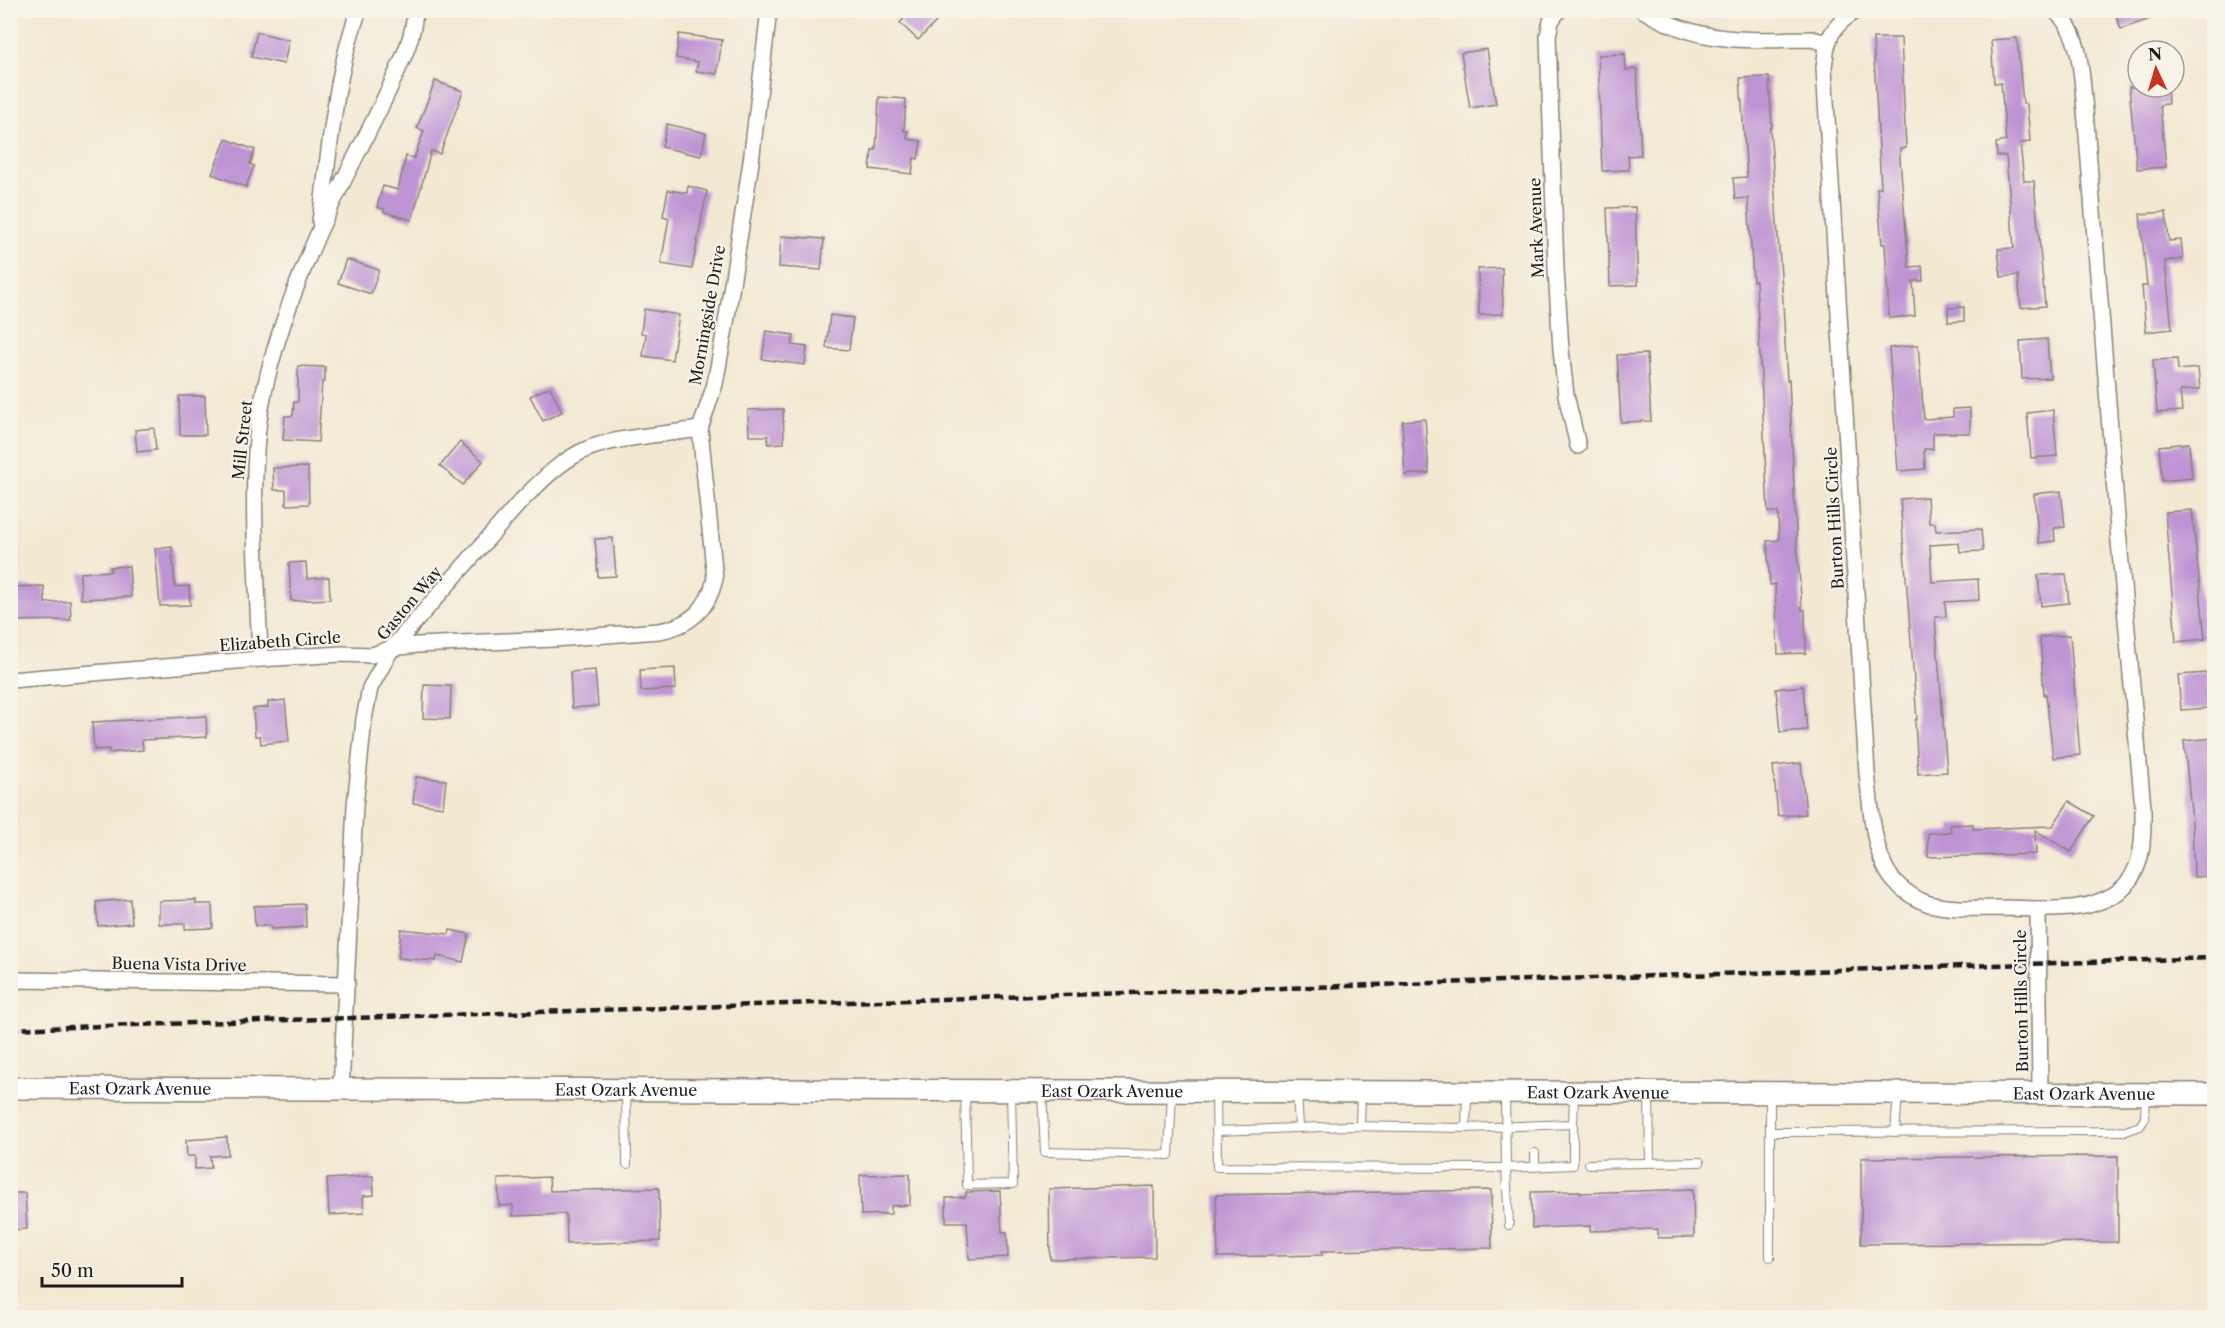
<svg xmlns="http://www.w3.org/2000/svg" width="2225" height="1328" viewBox="0 0 2225 1328" font-family="'Libre Caslon Text',serif">
	<style>
		.building { fill: #bf94d4 }
		.lines { fill: none; stroke-linecap: round; stroke-linejoin: round }
		.service-casing { stroke: #888278; stroke-width: 10 }
		.minor-casing { stroke: #888278; stroke-width: 18 }
		.secondary-casing { stroke: #888278; stroke-width: 24 }
		.service { stroke: #fff; stroke-width: 8 }
		.minor { stroke: #fff; stroke-width: 15 }
		.secondary { stroke: #fff; stroke-width: 21 }
		.rail { stroke: #1c1c1c; stroke-width: 4.5; stroke-dasharray: 9 4.5; stroke-linecap: butt }
		.labels { text-anchor: middle; stroke-width: 4.5; stroke-linejoin: round; paint-order: stroke }
		.street-label { font-size: 16px; fill: #1c1c1c; stroke: #f7f3e8 }
	</style>
	<rect width="100%" height="100%" fill="#f7f3e8"/>
	<filter id="ink" filterUnits="userSpaceOnUse"><feTurbulence type="fractalNoise" baseFrequency=".0167" numOctaves="2"/><feDisplacementMap in="SourceGraphic" scale="12" xChannelSelector="R" yChannelSelector="G"/><feConvolveMatrix kernelMatrix="1 2 1 2 8 2 1 2 1" color-interpolation-filters="sRGB"/></filter>
	<filter id="wash" filterUnits="userSpaceOnUse"><feTurbulence type="fractalNoise" baseFrequency=".008" numOctaves="4" result="noise"/><feDisplacementMap in="SourceGraphic" scale="24" xChannelSelector="R" yChannelSelector="G"/><feGaussianBlur stdDeviation="1.35" result="paint"/><feColorMatrix in="noise" values="0 0 0 0 0 0 0 0 0 0 0 0 0 0 0 0 0 1.4 0 .05"/><feComposite in="paint" operator="in"/></filter>
	<g filter="url(#wash)">
		<rect width="100%" height="100%" fill="#f3e9d3"/>
		<g id="blocks">
			<g class="building">
				<polygon points="911,10 924,10 936,22 918,40 900,23"/>
				<polygon points="2114,10 2167,10 2167,13 2121,29"/>
				<polygon points="257,32 289,40 284,64 251,57"/>
				<polygon points="679,34 722,40 717,74 696,71 698,62 676,58"/>
				<polygon points="1873,38 1901,38 1906,148 1900,149 1900,160 1909,267 1922,266 1923,281 1913,281 1915,316 1889,318 1885,244 1882,244 1877,188 1881,188"/>
				<polygon points="2017,38 2023,104 2027,104 2030,142 2020,143 2024,181 2034,181 2045,306 2021,308 2018,275 2001,277 1998,249 2014,248 2006,156 1997,156 1996,143 2006,141 2001,83 1994,83 1991,40"/>
				<polygon points="1487,49 1496,104 1470,108 1461,53"/>
				<polygon points="1625,54 1626,70 1637,69 1641,155 1628,156 1629,170 1602,171 1598,55"/>
				<polygon points="1769,77 1772,127 1770,128 1783,302 1787,381 1789,380 1796,531 1802,610 1805,610 1806,653 1778,654 1775,584 1770,585 1767,541 1779,540 1778,512 1768,512 1756,281 1753,281 1748,198 1735,199 1733,178 1747,177 1740,78"/>
				<polygon points="435,81 463,91 440,154 431,151 412,220 384,212 384,209 377,207 383,186 398,190 406,156 414,158 424,131 417,128"/>
				<polygon points="2129,87 2167,87 2168,104 2160,105 2166,167 2137,169"/>
				<polygon points="879,97 906,99 904,131 908,131 907,139 921,141 918,159 914,158 912,174 870,169 872,150 876,150"/>
				<polygon points="667,124 706,133 701,156 662,147"/>
				<polygon points="226,139 255,150 250,164 254,166 246,187 212,174"/>
				<polygon points="688,186 707,191 692,269 661,264 669,218 663,216 668,190 687,193"/>
				<polygon points="1635,207 1638,285 1610,286 1607,208"/>
				<polygon points="2166,212 2169,241 2181,240 2183,259 2165,261 2172,329 2146,332 2142,286 2147,286 2140,214"/>
				<polygon points="781,236 824,239 821,270 779,267"/>
				<polygon points="346,259 379,270 371,294 338,283"/>
				<polygon points="1502,268 1503,314 1479,315 1478,269"/>
				<polygon points="1964,307 1964,321 1948,322 1948,308"/>
				<polygon points="644,309 679,315 672,360 643,356 646,334 641,333"/>
				<polygon points="830,315 853,318 849,350 826,348"/>
				<polygon points="766,331 794,335 792,345 807,347 805,365 762,359"/>
				<polygon points="2047,339 2050,378 2022,379 2020,341"/>
				<polygon points="1918,345 1924,419 1953,417 1953,409 1970,408 1970,433 1933,433 1933,449 1924,449 1925,469 1898,471 1889,348"/>
				<polygon points="1647,354 1651,421 1621,422 1617,355"/>
				<polygon points="2177,359 2178,370 2198,368 2200,389 2180,391 2182,411 2157,413 2153,360"/>
				<polygon points="298,366 325,367 325,382 322,382 318,442 283,440 285,416 293,416 294,402 298,402"/>
				<polygon points="550,387 562,412 543,421 530,396"/>
				<polygon points="179,396 205,396 206,435 180,435"/>
				<polygon points="783,409 784,443 768,444 768,436 749,436 748,410"/>
				<polygon points="2053,410 2057,456 2031,458 2027,413"/>
				<polygon points="1425,419 1429,473 1405,475 1402,421"/>
				<polygon points="154,428 156,450 137,452 135,430"/>
				<polygon points="460,442 483,461 463,485 440,466"/>
				<polygon points="2189,443 2192,478 2162,481 2159,446"/>
				<polygon points="308,467 309,504 286,505 286,490 274,490 273,468"/>
				<polygon points="2061,491 2065,527 2054,528 2055,541 2039,543 2034,494"/>
				<polygon points="1927,497 1929,523 1935,523 1936,531 1981,529 1983,551 1960,552 1959,543 1930,545 1932,582 1978,579 1979,600 1945,602 1946,617 1935,617 1947,772 1918,774 1915,720 1917,720 1900,499"/>
				<polygon points="2192,510 2205,639 2176,642 2165,512"/>
				<polygon points="613,538 616,576 598,577 595,539"/>
				<polygon points="172,547 175,587 189,586 190,605 160,606 155,549"/>
				<polygon points="306,562 307,579 329,577 330,599 291,601 289,563"/>
				<polygon points="129,566 131,597 81,599 80,573 111,571 110,567"/>
				<polygon points="2066,574 2069,603 2041,606 2038,575"/>
				<polygon points="44,586 45,603 70,601 71,620 13,621 11,587"/>
				<polygon points="2070,635 2080,755 2053,758 2046,694 2044,695 2040,637"/>
				<polygon points="675,668 676,689 641,691 640,670"/>
				<polygon points="595,670 598,706 572,708 570,672"/>
				<polygon points="2207,673 2210,708 2181,710 2178,675"/>
				<polygon points="424,685 451,686 450,719 423,718"/>
				<polygon points="1803,686 1807,730 1780,732 1776,689"/>
				<polygon points="285,700 289,741 261,744 260,736 255,736 253,709 268,707 268,702"/>
				<polygon points="206,716 207,737 142,740 143,750 109,753 109,749 94,750 92,722"/>
				<polygon points="2214,738 2214,758 2211,758 2214,795 2214,865 2212,865 2212,876 2194,877 2192,821 2184,741"/>
				<polygon points="1801,763 1806,814 1778,816 1773,766"/>
				<polygon points="416,777 446,780 443,807 413,803"/>
				<polygon points="2069,801 2094,816 2071,852 2035,830 2036,854 1928,857 1928,833 1951,832 1950,825 1973,824 1973,829 2053,826"/>
				<polygon points="130,899 132,923 98,926 96,902"/>
				<polygon points="196,900 196,904 212,904 213,928 185,929 185,924 159,924 159,901"/>
				<polygon points="305,904 306,927 271,929 271,926 255,926 254,906"/>
				<polygon points="401,929 449,934 450,930 469,934 463,962 437,956 436,961 398,958"/>
				<polygon points="227,1137 228,1155 210,1156 211,1168 195,1169 195,1156 187,1156 186,1140"/>
				<polygon points="2118,1156 2118,1242 1861,1244 1861,1158"/>
				<polygon points="910,1174 910,1205 891,1206 891,1214 861,1215 860,1175"/>
				<polygon points="373,1176 374,1195 363,1196 364,1213 329,1215 327,1179"/>
				<polygon points="549,1177 550,1191 659,1188 660,1241 567,1244 566,1214 513,1216 513,1205 499,1206 498,1179"/>
				<polygon points="1154,1186 1155,1257 1050,1259 1049,1189"/>
				<polygon points="1693,1189 1694,1237 1658,1238 1658,1229 1590,1231 1590,1226 1532,1228 1531,1192 1580,1191 1580,1193"/>
				<polygon points="1491,1190 1492,1248 1322,1251 1322,1255 1218,1257 1216,1195"/>
				<polygon points="1000,1191 1002,1232 1007,1232 1008,1257 969,1259 967,1222 946,1222 946,1198 966,1197 966,1192"/>
				<polygon points="10,1193 25,1193 27,1229 10,1230"/>
			</g>
		</g>
	</g>
	<g filter="url(#ink)">
		<use href="#blocks" fill-opacity="0" stroke="#888278" stroke-width="1.5"/>
		<g class="lines">
			<g class="service-casing">
				<g id="service">
					<polyline points="626,1091 627,1164"/>
					<polyline points="965,1092 967,1185 1013,1184 1011,1091"/>
					<polyline points="1042,1092 1045,1152 1169,1155 1172,1092"/>
					<polyline points="1216,1092 1217,1167 1506,1168 1573,1165 1573,1124"/>
					<polyline points="1297,1092 1299,1127"/>
					<polyline points="1505,1093 1506,1168 1509,1225"/>
					<polyline points="1649,1095 1650,1162"/>
					<polyline points="1360,1126 1361,1093"/>
					<polyline points="1466,1128 1467,1093"/>
					<polyline points="1216,1131 1349,1126 1466,1128 1573,1124 1574,1095"/>
					<polyline points="1770,1132 2126,1131 2140,1126 2145,1118 2146,1095"/>
					<polyline points="1895,1132 1898,1094"/>
					<polyline points="1535,1153 1535,1166"/>
					<polyline points="1589,1164 1700,1162"/>
					<polyline points="1770,1257 1770,1093"/>
				</g>
			</g>
			<g class="minor-casing">
				<g id="minor">
					<polyline points="1559,10 1551,21 1548,36 1556,269 1561,350 1566,395 1578,446"/>
					<path d="M1643,10C1700,45 1748,40 1812,39L1826,43"/>
					<path d="M1857,10C1830,27 1827,38 1824,68L1867,773C1871,805 1872,857 1895,882C1904,891 1917,900 1929,904C1954,910 1981,908 2007,908C2033,909 2063,911 2089,905C2099,902 2110,898 2118,892C2145,871 2143,838 2143,808L2118,530L2085,110C2081,77 2083,33 2054,10"/>
					<path d="M320,222C329,155 335,73 359,10"/>
					<path d="M260,659C258,584 250,503 258,428C265,367 293,291 318,234C340,184 367,137 390,87C401,63 414,38 415,10"/>
					<path d="M10,680L260,659L342,654L372,655L392,648L417,645L554,639L659,631C690,626 708,609 715,579L700,429L715,384L726,323L751,162L769,10"/>
					<polyline points="2038,909 2040,1093"/>
					<polyline points="10,980 347,984"/>
					<path d="M341,1089L355,806L364,719L370,688L392,648L520,502C539,483 560,461 585,450C615,437 667,434 700,429"/>
				</g>
			</g>
			<g class="secondary-casing">
				<g id="secondary">
					<path id="s1" d="M10,1088L2214,1094"/>
				</g>
			</g>
			<use href="#service" class="service"/>
			<use href="#minor" class="minor"/>
			<use href="#secondary" class="secondary"/>
			<polyline class="rail" points="10,1029 2214,958"/>
		</g>
	</g>
	<g class="labels">
		<g class="street-label">
			<text transform="translate(1536 228) rotate(-92)" y="6">Mark Avenue</text>
			<text transform="translate(707 315) rotate(-80)" y="6">Morningside Drive</text>
			<text transform="translate(242 440) rotate(-84)" y="6">Mill Street</text>
			<text transform="translate(1834 518) rotate(-93)" y="6">Burton Hills Circle</text>
			<text transform="translate(409 603) rotate(-50)" y="6">Gaston Way</text>
			<text transform="translate(280 641) rotate(-4)" y="6">Elizabeth Circle</text>
			<text transform="translate(179 964) rotate(1)" y="6">Buena Vista Drive</text>
			<text transform="translate(2021 1001) rotate(-91)" y="6">Burton Hills Circle</text>
			<text dy="6" stroke="none"><textPath href="#s1" startOffset="130">East Ozark Avenue</textPath></text>
			<text dy="6" stroke="none"><textPath href="#s1" startOffset="616">East Ozark Avenue</textPath></text>
			<text dy="6" stroke="none"><textPath href="#s1" startOffset="1102">East Ozark Avenue</textPath></text>
			<text dy="6" stroke="none"><textPath href="#s1" startOffset="1588">East Ozark Avenue</textPath></text>
			<text dy="6" stroke="none"><textPath href="#s1" startOffset="2074">East Ozark Avenue</textPath></text>
		</g>
	</g>
	<rect width="2225" height="1328" fill="none" stroke="#f7f3e8" stroke-width="36"/>
	<g transform="translate(2156 69) rotate(356)"><circle r="28" fill="#f7f3e8" stroke="#9f9d96" stroke-width="1.5"/>
	<path d="M0-4.5L10 22L0 15L-10 22Z" fill="#c8321e"/>
	<text y="-9" font-size="16" font-weight="bold" text-anchor="middle" fill="#1c1c1c">N</text>
	</g>
	<path d="M42 1277v9h140v-9" fill="none" stroke="#1c1c1c" stroke-width="3"/>
	<text x="51" y="1277" font-size="18" fill="#1c1c1c" stroke="#f7f3e8" stroke-width="4.5" paint-order="stroke">50 m</text>
</svg>
